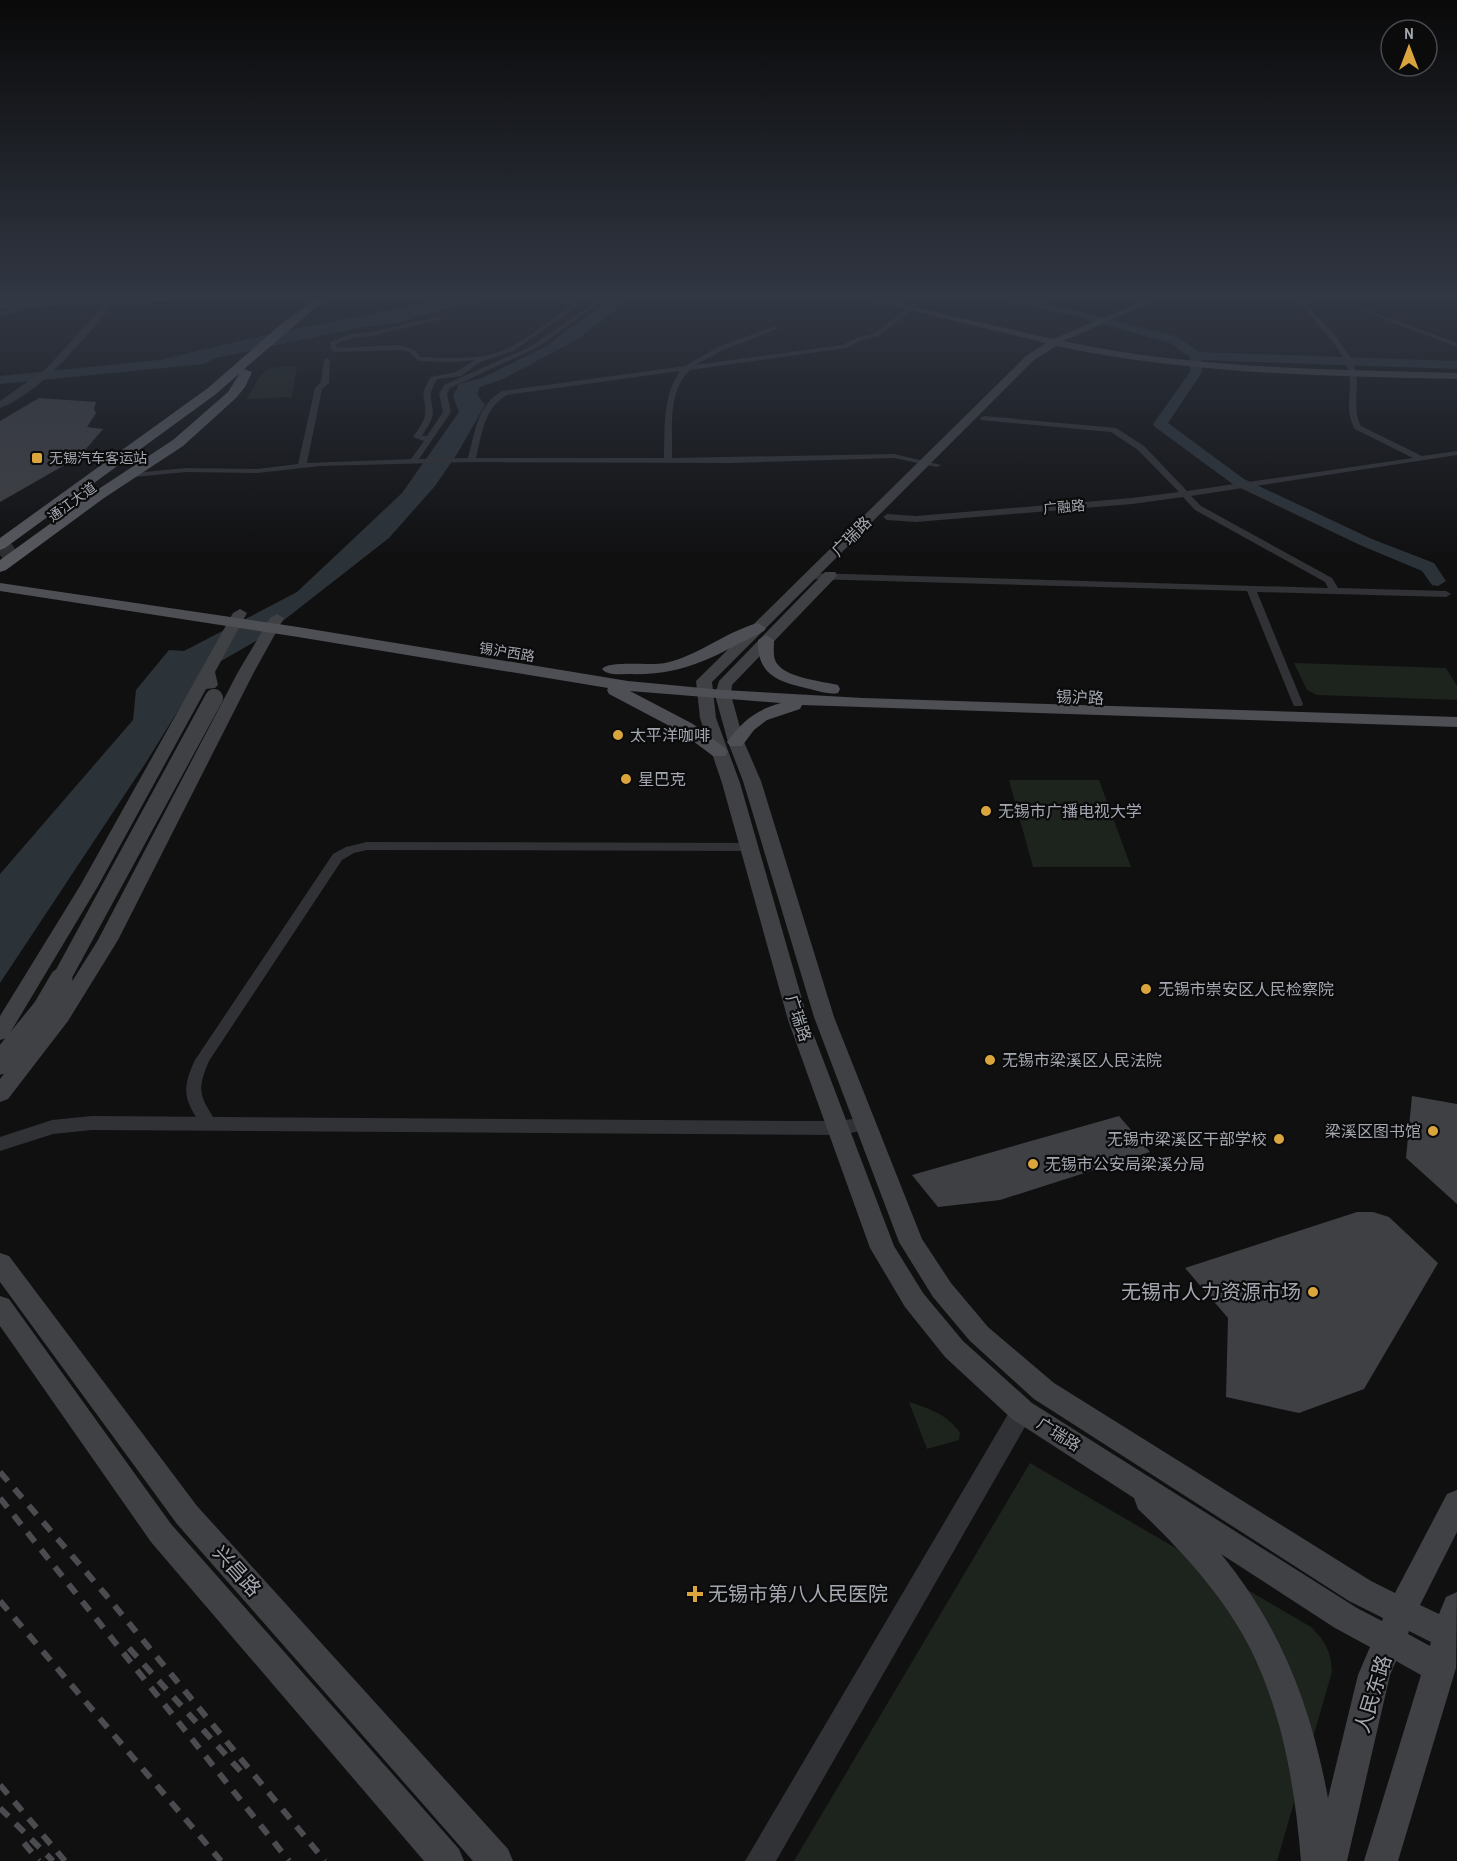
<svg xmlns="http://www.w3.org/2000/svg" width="1457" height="1861" viewBox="0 0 1457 1861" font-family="'Archivo Narrow','Noto Sans SC',sans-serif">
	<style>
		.green { fill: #1d231d }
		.water { fill: #2b3238 }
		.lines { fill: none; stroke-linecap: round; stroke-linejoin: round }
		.river { fill: #2b3238; fill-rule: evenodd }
		.building { fill: #3f4044 }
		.trunk-tunnel { stroke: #2d2e31; stroke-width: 16; stroke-dasharray: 16 8; stroke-linecap: butt }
		.minor { fill: #313236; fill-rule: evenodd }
		.tertiary { fill: #313236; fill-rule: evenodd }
		.secondary { fill: #404145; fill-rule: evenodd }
		.primary { fill: #4e4f54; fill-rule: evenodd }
		.trunk { fill: #56585d; fill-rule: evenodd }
		.rail { stroke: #4b4c50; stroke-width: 6; stroke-dasharray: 12 10; stroke-linecap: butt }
		.secondary-bridge-far1 { stroke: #404145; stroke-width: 18 }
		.secondary-bridge { stroke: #404145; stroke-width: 23 }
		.poi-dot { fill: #dba53e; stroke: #0b0b0c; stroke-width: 2 }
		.labels { text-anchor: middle; stroke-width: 4.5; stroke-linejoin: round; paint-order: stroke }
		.far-poi-label { font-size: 14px; fill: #a3a7b0; stroke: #0b0b0c; text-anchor: start }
		.far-street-label { font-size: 14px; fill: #a3a7b0; stroke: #0b0b0c }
		.street-label { font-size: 16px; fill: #a3a7b0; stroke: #0b0b0c }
		.poi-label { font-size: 16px; fill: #a3a7b0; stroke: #0b0b0c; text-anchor: start }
		.near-poi-label { font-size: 20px; fill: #a3a7b0; stroke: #0b0b0c; text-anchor: end }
		.near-street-label { font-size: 20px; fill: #a3a7b0; stroke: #0b0b0c }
	</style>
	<rect width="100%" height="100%" fill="#101011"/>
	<g class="green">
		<path d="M297,366L292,397L247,399C265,368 261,367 297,366Z"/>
		<polygon points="1294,663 1446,668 1457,686 1457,700 1317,695 1307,690"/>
		<polygon points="1009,780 1099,780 1131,867 1033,867"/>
		<path d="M909,1402C930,1409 947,1414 960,1433L959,1440L927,1449Z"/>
		<path d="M1030,1463L1311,1627C1326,1642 1331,1652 1332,1672L1277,1861H794Z"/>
	</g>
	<g class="water">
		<polygon points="449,298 501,298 438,311 403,322 358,328 215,358 204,364 0,384 0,376 159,360 266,335"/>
		<polygon points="611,298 630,298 578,339 503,379 480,387 477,394 485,405 457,454 435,486 389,538 261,638 202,672 145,764 0,983 0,874 133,720 136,690 169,650 184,651 297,592 402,493 459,412 453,396 459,384 482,378 545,347"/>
	</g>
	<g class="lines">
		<g class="river">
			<polygon points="41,298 57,298 0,318 0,311"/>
			<polygon points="996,298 1018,298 1071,309 1178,337 1199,352 1457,361 1457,369 1202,360 1202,372 1168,423 1244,479 1372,539 1434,563 1446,581 1438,586 1432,585 1422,571 1360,545 1234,485 1155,427 1153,424 1190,372 1190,357 1170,343 1066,314 998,300"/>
		</g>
	</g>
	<g class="building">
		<polygon points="39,398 96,402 94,409 96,413 87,427 103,429 86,449 63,466 0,502 0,421"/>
		<polygon points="1412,1096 1457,1104 1457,1204 1406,1158"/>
		<polygon points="1119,1116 1150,1152 1000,1200 938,1207 912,1175"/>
		<polygon points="1357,1212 1373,1212 1389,1217 1438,1263 1364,1389 1299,1413 1226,1397 1228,1318 1185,1268"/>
	</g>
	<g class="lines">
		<polyline class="trunk-tunnel" points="0,555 13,546"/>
		<g class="minor">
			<path d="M543,298H554L580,304L513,351L480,362L461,376L437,379C424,400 436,403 432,418C430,424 425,430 422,436H427L443,412L439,394L444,385L532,346L592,304L596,298H602L596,306L536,348L450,388L447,394L451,412L419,459L468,458C475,433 477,405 502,391L685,366L718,347L775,326L777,329L723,350L695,365L842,345L857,338L874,334L914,303L917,305L915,309L878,336L861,340L846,348L690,370C667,391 673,430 672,458L894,454L941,465L937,467L894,458L730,463L471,462L320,466L257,473L186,472L134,477L130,475L134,473L186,468L257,469L298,464L315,388L321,382L324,360L327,358L330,360L329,383L322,389L307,463L411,459L424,441L413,437C417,431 424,422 425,415C427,396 417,399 431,377L456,372L475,360L452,362L418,361L410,352L399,350L334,352L331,350L330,342L351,334L372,332L439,316L441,319L372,336L352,338L336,344L337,348L399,345L415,350L420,357C448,358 484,361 509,348C531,337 551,319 572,305ZM680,371C662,397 665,429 664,458H476C482,434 484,408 507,395Z"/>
			<path d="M1295,298H1301C1318,318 1352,348 1356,374C1359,392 1352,409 1361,426L1422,456L1457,451V455L1191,496L1201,506L1332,578L1338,588L1446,591L1451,594L1446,597L1257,592L1303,704L1302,706H1294L1293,704L1247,591L810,579L805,576L810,573L1328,588L1325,582L1195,510L1183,497L1132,504L916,522L887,520L883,517L887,514L916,516L1132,498L1179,492L1138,450L1111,432L981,420L980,418L984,416L1116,428L1144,446L1187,491L1413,458L1355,429C1343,409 1354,390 1348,369C1339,341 1312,321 1295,298Z"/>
			<polygon points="1353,305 1457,343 1457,347 1353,307"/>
			<path d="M367,842L749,843L755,847L749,851L367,850L354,853L342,860L209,1061C195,1093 201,1097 218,1125L216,1129H204C185,1101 180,1092 195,1060L333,854L346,847Z"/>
		</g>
		<g class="tertiary">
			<path d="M110,298H118C90,332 42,393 0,408V401L47,368Z"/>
			<polygon points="92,1116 791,1121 838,1121 866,1117 873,1119 876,1124 873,1129 838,1135 92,1130 53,1134 0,1151 0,1137 52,1120"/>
			<polygon points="1022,1401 1030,1404 1034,1411 1030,1418 776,1861 745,1861 1014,1404"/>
		</g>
		<g class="secondary">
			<polygon points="117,298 187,298 182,301 0,308 0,302"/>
			<path d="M860,298H876L1053,339L1150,298H1161L1063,341C1192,369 1325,369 1457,373V379C1323,376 1188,374 1056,346L1034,360L712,682L716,718L740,783L808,1020L894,1246L923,1293L963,1341L1032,1403L1357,1608L1382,1621L1383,1618L1349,1601L1034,1399L970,1341L933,1297L899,1242L814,1017L743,781L728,742L715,695L719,681L825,572H835L837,575L835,578L732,685L731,695L744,742L761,781L834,1017L922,1239L951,1283L988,1327L1054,1383L1371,1581L1395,1593L1447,1494L1457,1490V1532L1420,1605L1439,1614L1446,1597L1457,1592L1456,1668L1398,1861H1364L1421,1675L1396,1661L1390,1675L1347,1861H1301C1295,1788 1283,1714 1250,1648C1223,1595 1181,1550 1138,1509L1134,1498L1012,1419L945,1357L905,1307L870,1248L788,1020L722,783L700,718L696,681L1026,356L1046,343ZM1221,1554L1335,1628L1370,1647L1358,1675L1328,1798C1311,1706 1281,1627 1221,1554ZM1409,1631L1431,1642L1430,1646L1408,1634Z"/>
			<polygon points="240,609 247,613 215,672 218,685 215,688 206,689 98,886 7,1038 0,1040 0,1016 80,886 233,613"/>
			<polygon points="277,614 284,618 254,672 118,940 68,1021 8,1099 0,1102 0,1079 53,1012 98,940 238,672 270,618"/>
			<polygon points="0,1253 9,1256 197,1506 508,1849 513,1861 473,1861 177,1524 0,1282"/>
			<polygon points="0,1296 9,1299 171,1524 459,1849 464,1861 424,1861 151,1542 0,1326"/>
		</g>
		<g class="primary">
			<path d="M0,583L298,627L628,681L723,690L863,698L1457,717V727L802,705L800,709L767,720L754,730L742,746H730L727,742C742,721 756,710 781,703L630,691L693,724L725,748L728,752L725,756H713L681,732L609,694L607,690L608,688L298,637L0,591Z"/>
			<path d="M758,623L766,628L764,631C714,656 686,676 628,674C619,674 608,676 602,669C609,660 650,666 665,663C698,656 725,632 758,623Z"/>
			<path d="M766,635L774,640C774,646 773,654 775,660C782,678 822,681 838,685L840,689L838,693C829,695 819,691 810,689C779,682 757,676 758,640Z"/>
		</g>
		<polygon class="trunk" points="316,298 327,298 244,369 252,372 245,387 236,398 183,446 104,498 6,570 0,572 0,560 94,492 173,440 228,392 240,373 216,394 5,548 0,550 0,538 208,388 279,326"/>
		<g class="rail">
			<polyline points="0,1472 105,1594 325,1861"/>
			<polyline points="0,1498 289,1861"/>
			<polyline points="0,1601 221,1861"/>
			<polyline points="129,1648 244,1775"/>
			<polyline points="0,1785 65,1861"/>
			<polyline points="0,1808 53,1861"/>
			<polyline points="24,1843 39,1861"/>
		</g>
		<polyline class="secondary-bridge-far1" points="60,981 214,698"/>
		<polyline class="secondary-bridge" points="0,1063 44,1009 61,980"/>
	</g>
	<linearGradient id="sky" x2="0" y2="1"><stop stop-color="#090909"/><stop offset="0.53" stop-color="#313743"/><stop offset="1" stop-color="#313743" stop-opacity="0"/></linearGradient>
	<rect width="1457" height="558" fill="url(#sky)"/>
	<g class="poi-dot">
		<rect x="31" y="452" width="12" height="12" rx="3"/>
		<circle cx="618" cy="735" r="6"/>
		<circle cx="626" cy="779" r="6"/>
		<circle cx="986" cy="811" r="6"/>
		<circle cx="1146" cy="989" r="6"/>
		<circle cx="990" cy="1060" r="6"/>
		<circle cx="1433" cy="1131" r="6"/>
		<circle cx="1279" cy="1139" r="6"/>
		<circle cx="1033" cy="1164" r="6"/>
		<circle cx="1313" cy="1292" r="6"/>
		<path d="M692 1585h6v6h6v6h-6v6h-6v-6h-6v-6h6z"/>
	</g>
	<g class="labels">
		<g class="far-poi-label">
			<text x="49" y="463">无锡汽车客运站</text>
		</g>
		<g class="far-street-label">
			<text transform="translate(72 502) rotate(-36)" y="5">通江大道</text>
			<text transform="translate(1064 507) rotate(-5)" y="5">广融路</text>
			<text transform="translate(507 652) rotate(9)" y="5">锡沪西路</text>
		</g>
		<g class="street-label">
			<text transform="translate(851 536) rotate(-45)" y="6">广瑞路</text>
			<text transform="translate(1080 697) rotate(2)" y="6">锡沪路</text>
			<text transform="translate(799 1018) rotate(72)" y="6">广瑞路</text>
			<text transform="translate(1059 1434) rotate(32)" y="6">广瑞路</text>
		</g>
		<g class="poi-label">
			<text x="630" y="741">太平洋咖啡</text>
			<text x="638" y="785">星巴克</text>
			<text x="998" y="817">无锡市广播电视大学</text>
			<text x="1158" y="995">无锡市崇安区人民检察院</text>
			<text x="1002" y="1066">无锡市梁溪区人民法院</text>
			<text x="1421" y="1137" text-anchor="end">梁溪区图书馆</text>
			<text x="1267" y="1145" text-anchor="end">无锡市梁溪区干部学校</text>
			<text x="1045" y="1170">无锡市公安局梁溪分局</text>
		</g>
		<g class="near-poi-label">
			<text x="1301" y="1299">无锡市人力资源市场</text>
			<text x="708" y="1601" text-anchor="start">无锡市第八人民医院</text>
		</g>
		<g class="near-street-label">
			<text transform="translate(237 1571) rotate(48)" y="7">兴昌路</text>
			<text transform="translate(1373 1694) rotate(-73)" y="7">人民东路</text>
		</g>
	</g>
	<g transform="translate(1409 48)"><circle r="28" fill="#0b0b0c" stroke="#48494e" stroke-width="1.5"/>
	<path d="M0-4.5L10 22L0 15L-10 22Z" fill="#dba53e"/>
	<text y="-9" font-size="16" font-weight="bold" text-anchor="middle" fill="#a3a7b0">N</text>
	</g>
</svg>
